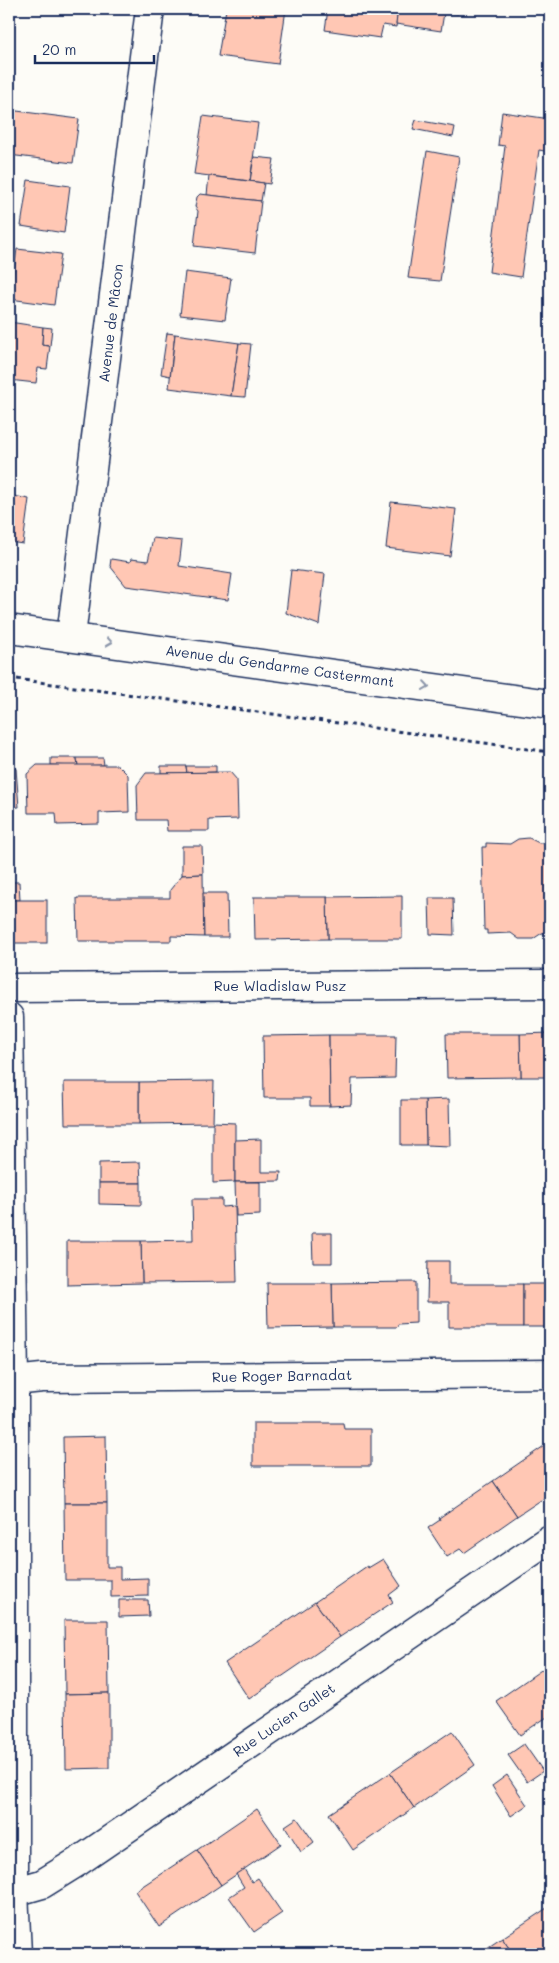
<svg xmlns="http://www.w3.org/2000/svg" width="559" height="1963" viewBox="0 0 559 1963" font-family="Mali,sans-serif">
	<style>
		.building { fill: #ffc7b4; stroke: #1b2f5e }
		.lines { fill: none; stroke-linecap: round; stroke-linejoin: round }
		.minor-casing { stroke: #1b2f5e; stroke-width: 31 }
		.tertiary-casing { stroke: #1b2f5e; stroke-width: 31 }
		.path { stroke: #1b2f5e; stroke-width: 3; stroke-dasharray: 4 4; stroke-linecap: butt }
		.minor { stroke: #fdfcf7; stroke-width: 28 }
		.tertiary { stroke: #fdfcf7; stroke-width: 28 }
		.oneway { stroke: #8c96aa }
		.labels { text-anchor: middle; stroke-width: 4.5; stroke-linejoin: round; paint-order: stroke }
		.street-label { font-size: 14px; fill: #1b2f5e; stroke: #fdfcf7 }
	</style>
	<rect width="100%" height="100%" fill="#fdfcf7"/>
	<filter id="ink" filterUnits="userSpaceOnUse"><feTurbulence type="fractalNoise" baseFrequency=".02" numOctaves="2"/><feDisplacementMap in="SourceGraphic" scale="10" xChannelSelector="R" yChannelSelector="G"/><feConvolveMatrix kernelMatrix="1 2 1 2 8 2 1 2 1" color-interpolation-filters="sRGB"/></filter>
	<g filter="url(#ink)">
		<g class="building">
			<polygon points="226,9 286,9 278,64 218,56"/>
			<polygon points="328,9 398,9 396,27 383,25 380,38 325,30"/>
			<polygon points="398,9 459,9 458,14 444,13 441,31 396,24"/>
			<polygon points="9,110 79,119 73,163 9,155"/>
			<polygon points="502,112 550,119 550,152 539,150 521,277 489,272 505,146 498,145"/>
			<polygon points="203,116 258,123 250,181 194,174"/>
			<polygon points="416,120 455,127 453,137 413,129"/>
			<polygon points="427,151 459,157 440,281 408,278"/>
			<polygon points="254,157 274,159 270,184 250,181"/>
			<polygon points="209,176 264,183 261,201 207,195"/>
			<polygon points="28,180 70,186 64,233 21,226"/>
			<polygon points="200,194 261,201 255,253 194,246 198,211 195,207 197,197"/>
			<polygon points="17,249 61,254 54,305 10,299"/>
			<polygon points="185,272 231,278 225,320 180,315"/>
			<polygon points="9,322 43,327 42,345 50,346 47,369 38,368 36,383 9,380"/>
			<polygon points="43,327 52,328 50,346 42,345"/>
			<polygon points="167,333 175,334 170,376 161,374"/>
			<polygon points="175,334 239,343 231,396 169,388"/>
			<polygon points="239,343 251,344 245,397 231,396"/>
			<polygon points="9,495 29,499 23,544 9,542"/>
			<polygon points="391,502 456,509 450,556 386,548"/>
			<polygon points="153,538 182,541 179,566 232,574 228,600 126,586 110,566 111,559 130,562 131,559 148,561"/>
			<polygon points="291,570 325,574 319,625 286,613"/>
			<polygon points="51,758 77,758 78,766 51,765"/>
			<polygon points="77,758 103,758 104,765 78,766"/>
			<polygon points="9,761 16,769 19,807 9,807"/>
			<polygon points="37,765 118,765 128,775 129,812 99,813 99,824 57,825 56,813 28,813 27,774"/>
			<polygon points="161,766 186,766 187,773 161,773"/>
			<polygon points="186,766 216,766 216,772 187,773"/>
			<polygon points="230,772 237,780 238,819 209,820 209,831 167,831 166,820 138,820 137,785 146,773"/>
			<polygon points="529,838 539,843 550,843 550,933 542,933 533,939 519,939 511,933 487,934 487,930 484,930 482,847 486,847 486,843 510,844 518,839"/>
			<polygon points="182,846 202,846 203,874 182,875"/>
			<polygon points="203,874 204,937 171,936 171,941 78,941 77,898 170,898 170,890 182,875"/>
			<polygon points="9,882 19,882 20,900 9,900"/>
			<polygon points="203,893 227,893 228,937 204,937"/>
			<polygon points="402,896 402,939 328,939 327,897"/>
			<polygon points="254,897 327,897 328,939 255,940"/>
			<polygon points="429,898 453,898 454,935 430,934"/>
			<rect x="9" y="900" width="38" height="43"/>
			<polygon points="550,1033 550,1077 521,1077 520,1034"/>
			<polygon points="446,1034 520,1034 521,1077 447,1078"/>
			<polygon points="329,1035 330,1106 310,1106 310,1098 264,1098 263,1036"/>
			<polygon points="329,1035 396,1035 395,1078 352,1079 351,1105 330,1106"/>
			<polygon points="214,1081 213,1123 139,1124 139,1082"/>
			<polygon points="64,1082 139,1082 139,1124 65,1124"/>
			<polygon points="449,1099 450,1146 426,1145 425,1100"/>
			<polygon points="401,1100 425,1100 426,1145 401,1145"/>
			<polygon points="213,1122 235,1123 235,1182 213,1183"/>
			<polygon points="261,1139 261,1172 281,1172 280,1181 235,1182 235,1140"/>
			<polygon points="140,1162 141,1183 99,1183 99,1163"/>
			<polygon points="235,1182 260,1182 260,1215 236,1216"/>
			<polygon points="99,1183 141,1183 141,1205 99,1204"/>
			<polygon points="192,1199 222,1199 222,1207 235,1206 237,1282 142,1283 141,1241 193,1240"/>
			<polygon points="312,1233 332,1233 332,1263 313,1263"/>
			<polygon points="67,1241 141,1241 142,1283 67,1285"/>
			<polygon points="428,1261 449,1261 449,1284 523,1284 523,1327 449,1327 449,1302 427,1302"/>
			<polygon points="416,1282 416,1323 398,1324 397,1327 333,1327 332,1283"/>
			<polygon points="267,1283 332,1283 333,1327 268,1328"/>
			<rect x="523" y="1284" width="27" height="43"/>
			<polygon points="253,1423 343,1423 344,1429 371,1429 371,1466 253,1466"/>
			<polygon points="106,1436 107,1503 64,1503 63,1437"/>
			<polygon points="550,1442 550,1494 517,1516 493,1481"/>
			<polygon points="493,1481 517,1516 464,1553 460,1549 447,1557 428,1528 440,1520 439,1518"/>
			<polygon points="64,1503 107,1503 107,1567 120,1567 120,1579 148,1578 148,1596 111,1597 111,1580 65,1580"/>
			<polygon points="383,1559 401,1586 389,1595 393,1602 340,1637 315,1602 367,1566 368,1568"/>
			<polygon points="119,1600 148,1600 149,1616 119,1617"/>
			<polygon points="315,1602 340,1637 249,1699 225,1663"/>
			<polygon points="64,1620 108,1620 109,1693 65,1694"/>
			<polygon points="550,1664 550,1715 520,1735 496,1701"/>
			<polygon points="109,1693 109,1768 66,1769 65,1694"/>
			<polygon points="452,1731 475,1765 414,1808 390,1773"/>
			<polygon points="524,1744 543,1771 527,1782 508,1755"/>
			<polygon points="390,1773 414,1808 353,1850 329,1814"/>
			<polygon points="507,1775 527,1805 511,1816 492,1786"/>
			<polygon points="257,1809 281,1844 221,1885 197,1850"/>
			<polygon points="297,1818 314,1842 301,1852 285,1826"/>
			<polygon points="197,1850 221,1885 159,1927 135,1891"/>
			<polygon points="244,1869 252,1882 258,1878 282,1913 254,1932 229,1897 244,1887 236,1874"/>
			<polygon points="550,1906 550,1954 513,1954 502,1938"/>
			<polygon points="502,1938 513,1954 478,1954"/>
		</g>
		<g class="lines">
			<g class="minor-casing">
				<g id="minor">
					<polyline points="71,636 150,9"/>
					<polyline points="9,988 550,984"/>
					<polyline points="9,1017 14,1381 14,1892 17,1954"/>
					<polyline points="14,1381 42,1378 550,1374"/>
					<polyline points="14,1892 42,1884 79,1861 550,1539"/>
				</g>
			</g>
			<g class="tertiary-casing">
				<polyline id="tertiary" points="9,629 550,704"/>
			</g>
			<polyline class="path" points="9,678 550,752"/>
			<use href="#minor" class="minor"/>
			<use href="#tertiary" class="tertiary"/>
		</g>
		<defs><path id="oneway-chevron" d="M-2-3.5L2.5 0L-2 3.5" fill="none" stroke-width="1.6" stroke-linecap="round" stroke-linejoin="round" transform="scale(1.25)"/></defs>
		<g class="oneway">
			<use href="#oneway-chevron" transform="translate(109 642) rotate(8)"/>
			<use href="#oneway-chevron" transform="translate(426 686) rotate(8)"/>
		</g>
	</g>
	<g class="labels">
		<g class="street-label">
			<text transform="translate(111 323) rotate(-83)" y="5">Avenue de Mâcon</text>
			<text transform="translate(280 666) rotate(8)" y="5">Avenue du Gendarme Castermant</text>
			<text x="280" y="991">Rue Wladislaw Pusz</text>
			<text transform="translate(282 1376) rotate(-1)" y="5">Rue Roger Barnadat</text>
			<text transform="translate(284 1720) rotate(-34)" y="5">Rue Lucien Gallet</text>
		</g>
	</g>
	<rect width="559" height="1963" fill="none" stroke="#fdfcf7" stroke-width="30"/>
	<rect x="15" y="15" width="529" height="1933" fill="none" stroke="#1b2f5e" stroke-width="2" filter="url(#ink)"/>
	<path d="M35 55v8h119v-8" fill="none" stroke="#1b2f5e" stroke-width="2.5"/>
	<text x="42" y="55" font-size="15" fill="#1b2f5e" stroke="#fdfcf7" stroke-width="4" paint-order="stroke">20 m</text>
</svg>
